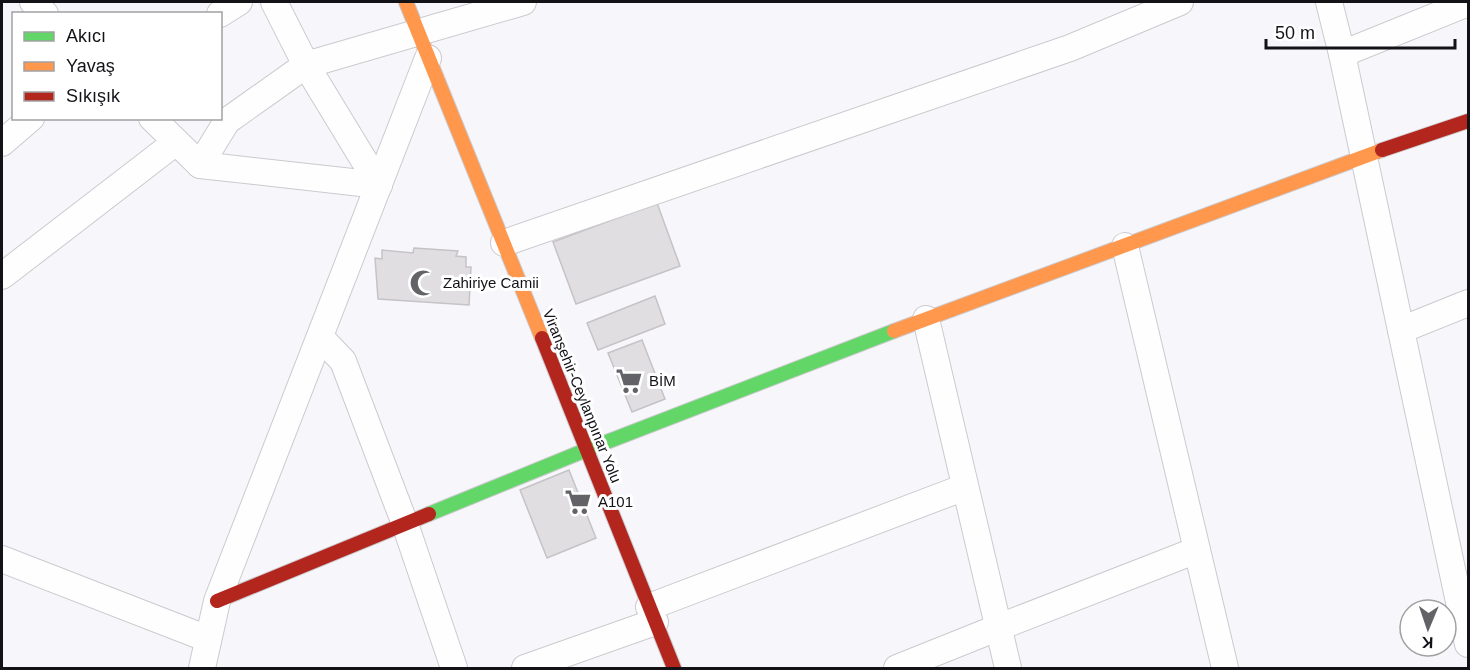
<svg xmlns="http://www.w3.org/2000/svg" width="1470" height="670" viewBox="0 0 1470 670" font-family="Helvetica,sans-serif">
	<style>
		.building { fill: #e0dee1; stroke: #c6c3c6; stroke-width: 1.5 }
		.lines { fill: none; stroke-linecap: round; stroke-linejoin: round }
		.street-casing { stroke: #cbcace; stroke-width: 28 }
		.fast-casing { stroke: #cbcace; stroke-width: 16 }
		.slow-casing { stroke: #cbcace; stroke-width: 16 }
		.jam-casing { stroke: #cbcace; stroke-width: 16 }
		.street { stroke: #fefefe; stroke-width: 26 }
		.fast { stroke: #63d668; stroke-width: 14 }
		.slow { stroke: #ff974d; stroke-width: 14 }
		.jam { stroke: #b3261e; stroke-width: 14 }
		.labels { text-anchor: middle; stroke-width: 6; stroke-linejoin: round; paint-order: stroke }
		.poi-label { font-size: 15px; fill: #131217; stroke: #fff; text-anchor: start }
		.street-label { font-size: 15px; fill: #131217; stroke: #fff }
	</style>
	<rect width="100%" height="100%" fill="#f7f7fb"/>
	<g class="building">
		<polygon points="657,203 680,266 576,304 553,242"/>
		<polygon points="414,248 458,251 456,256 466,257 466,267 471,267 469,305 378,299 375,258 382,259 382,250 413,253"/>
		<polygon points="655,296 665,324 598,350 587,323"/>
		<polygon points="642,340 665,399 632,412 608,353"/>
		<polygon points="569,470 596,538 547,558 520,490"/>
	</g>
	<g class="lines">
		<g class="street-casing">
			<g id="street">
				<polyline points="33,2 45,14"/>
				<polyline points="274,2 306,65 379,185"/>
				<polyline points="1329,2 1342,54 1468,644"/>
				<polyline points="220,14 239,2"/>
				<polyline points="1342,54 1468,3"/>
				<polyline points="152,118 200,165 379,185"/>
				<polyline points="2,143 31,118"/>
				<polyline points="200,165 227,121 306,65 523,2"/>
				<polyline points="504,243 1070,48 1180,2"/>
				<polyline points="1125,246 1225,668"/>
				<polyline points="2,276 176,142"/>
				<polyline points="926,319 1008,668"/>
				<polyline points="1401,330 1468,303"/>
				<polyline points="320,337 343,361 405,524 454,668"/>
				<polyline points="2,559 208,639"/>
				<polyline points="649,607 965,487"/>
				<polyline points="202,668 217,601 428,58"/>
				<polyline points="525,668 655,622"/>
				<polyline points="897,668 997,628 1197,550"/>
			</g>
		</g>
		<g class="fast-casing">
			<polyline id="fast" points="429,514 586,450 894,331"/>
		</g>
		<g class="slow-casing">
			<g id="slow">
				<polyline points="406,2 542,338"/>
				<polyline points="894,331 1382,150"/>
			</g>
		</g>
		<g class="jam-casing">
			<g id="jam">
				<polyline points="1382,150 1468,121"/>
				<polyline points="542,338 674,668"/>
				<polyline points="217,601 429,514"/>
			</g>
		</g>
		<use href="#street" class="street"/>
		<use href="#fast" class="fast"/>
		<use href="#slow" class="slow"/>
		<use href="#jam" class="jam"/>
	</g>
	<defs>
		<g id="mosque-bare" transform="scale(2.07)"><path d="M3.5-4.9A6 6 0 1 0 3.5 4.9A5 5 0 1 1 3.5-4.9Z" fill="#636267" stroke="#fff" stroke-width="2.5" paint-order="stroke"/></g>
		<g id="supermarket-bare" transform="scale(2.07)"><path d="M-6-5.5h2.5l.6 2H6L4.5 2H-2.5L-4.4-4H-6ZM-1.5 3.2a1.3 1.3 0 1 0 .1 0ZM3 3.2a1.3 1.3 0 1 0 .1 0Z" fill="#636267" stroke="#fff" stroke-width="2.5" paint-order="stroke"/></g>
	</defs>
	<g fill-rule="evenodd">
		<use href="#mosque-bare" x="423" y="283"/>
		<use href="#supermarket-bare" x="629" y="381"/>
		<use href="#supermarket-bare" x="578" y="502"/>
	</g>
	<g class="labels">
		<g class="poi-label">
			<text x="443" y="288">Zahiriye Camii</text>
			<text x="649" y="386">BİM</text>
			<text x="598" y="507">A101</text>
		</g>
		<g class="street-label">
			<text transform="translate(582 396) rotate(68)" y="5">Viranşehir-Ceylanpınar Yolu</text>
		</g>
	</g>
	<rect width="1470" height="670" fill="none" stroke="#131217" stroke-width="6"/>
	<rect x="12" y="12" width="210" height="108" fill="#ffffff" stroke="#a1a0a2" stroke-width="1.5"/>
	<rect x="24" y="32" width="30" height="9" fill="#63d668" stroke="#a1a0a2" stroke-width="1.5"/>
	<text x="66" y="42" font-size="18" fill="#131217">Akıcı</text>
	<rect x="24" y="62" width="30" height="9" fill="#ff974d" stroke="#a1a0a2" stroke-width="1.5"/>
	<text x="66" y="72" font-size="18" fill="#131217">Yavaş</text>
	<rect x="24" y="92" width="30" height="9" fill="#b3261e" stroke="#a1a0a2" stroke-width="1.5"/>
	<text x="66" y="102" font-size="18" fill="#131217">Sıkışık</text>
	<g transform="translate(1428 628) rotate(182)"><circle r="28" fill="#ffffff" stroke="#a1a0a2" stroke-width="1.5"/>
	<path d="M0-4.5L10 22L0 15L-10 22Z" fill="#636267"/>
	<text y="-9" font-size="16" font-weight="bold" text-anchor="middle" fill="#131217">K</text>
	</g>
	<path d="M1266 39v9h189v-9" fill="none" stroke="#131217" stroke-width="3"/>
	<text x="1275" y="39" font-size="18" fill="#131217" stroke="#ffffff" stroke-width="4.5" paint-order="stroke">50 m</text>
</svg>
